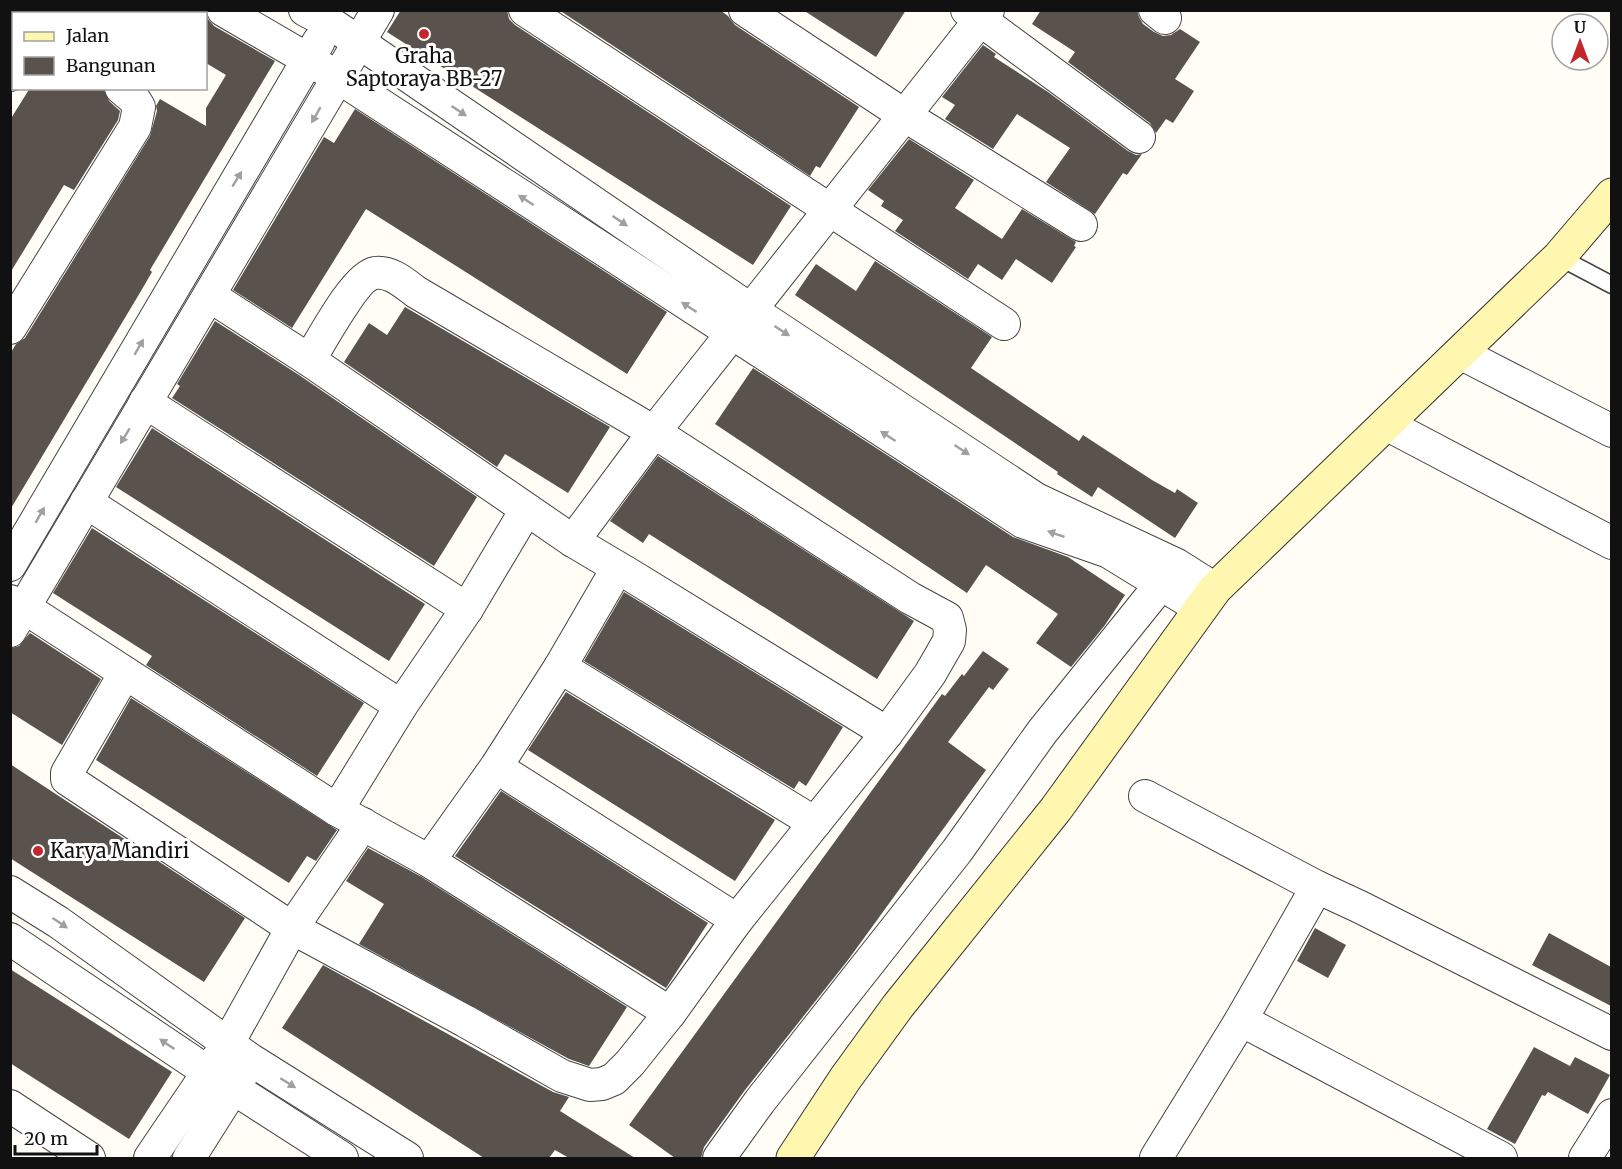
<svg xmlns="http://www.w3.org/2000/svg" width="1622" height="1169" viewBox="0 0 1622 1169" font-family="Merriweather,serif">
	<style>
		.building { fill: #5a524d }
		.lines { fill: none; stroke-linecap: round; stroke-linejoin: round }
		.lane-casing { stroke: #444; stroke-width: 19 }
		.street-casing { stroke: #444; stroke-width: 34 }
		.secondary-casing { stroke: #333; stroke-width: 35 }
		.lane { stroke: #fff; stroke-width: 16 }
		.street { stroke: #fff; stroke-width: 32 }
		.secondary { stroke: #fff6b0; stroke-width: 33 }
		.oneway { fill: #a0a0a0 }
		.poi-dot { fill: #c4262e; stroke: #fff; stroke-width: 2 }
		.labels { text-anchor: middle; stroke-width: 6; stroke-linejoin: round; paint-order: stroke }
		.poi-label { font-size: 20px; fill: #111; stroke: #fff }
	</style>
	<rect width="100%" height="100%" fill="#fffdf5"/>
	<g class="building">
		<polygon points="401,10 507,10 509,19 515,25 791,206 753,265 387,32"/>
		<polygon points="559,10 720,10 728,16 735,25 859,107 820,168 816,166 810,176"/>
		<polygon points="803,10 906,10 876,57"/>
		<polygon points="1041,10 1137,10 1139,17 1143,24 1154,32 1163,36 1171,35 1180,29 1200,42 1175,79 1194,91 1173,123 1166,119 1156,133 1150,123 1068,62 1075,52 1032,24"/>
		<polygon points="206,12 208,19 214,26 275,61 150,270 152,272 141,291 10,510 10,354 16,344 25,338 150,136 157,111 156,106 160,99 206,126 206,108 226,75 206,63"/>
		<polygon points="983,45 996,54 994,57 1048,92 1128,151 1136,155 1142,154 1127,175 1123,173 1095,214 1046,182 1070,148 1017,114 993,149 945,119 955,105 942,97"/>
		<polygon points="30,88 103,88 109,101 120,111 118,120 74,190 64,185 10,273 10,120"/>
		<polygon points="355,109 667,312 627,374 366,209 292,328 233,290 324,137 334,143"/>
		<polygon points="909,139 974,180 955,208 1002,239 1022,209 1076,242 1074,246 1076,247 1052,283 1016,259 1002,280 978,264 968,279 895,231 903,220 881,206 884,201 868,190"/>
		<polygon points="875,261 992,337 971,368 1079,441 1083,435 1152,480 1175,493 1177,489 1198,503 1175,538 1098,487 1092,497 1057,474 1058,472 795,295 816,264 856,291"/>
		<polygon points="405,307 610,427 568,493 505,454 497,467 344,362 369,323 387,335"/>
		<polygon points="215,321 299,375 477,497 434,566 172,398 180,386 177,384"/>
		<polygon points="753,368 1013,537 1068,557 1125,595 1105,625 1071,667 1036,643 1058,614 986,565 967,593 715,424"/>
		<polygon points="152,428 425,604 389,661 116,487"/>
		<polygon points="658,456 914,621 877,679 649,534 643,543 610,521"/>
		<polygon points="92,528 364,703 317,776 146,665 152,656 53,593"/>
		<polygon points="624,592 843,727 806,786 799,781 794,789 584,661"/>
		<polygon points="30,633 101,679 62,745 10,712 10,651 12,648 19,646"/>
		<polygon points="983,651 1009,669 993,690 989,687 948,742 986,770 848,960 745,1090 704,1147 701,1158 675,1158 629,1125 942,694 945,696 962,674 964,676"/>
		<polygon points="566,692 775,820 735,881 528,750"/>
		<polygon points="131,698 337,830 316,861 307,856 289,883 96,760"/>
		<polygon points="10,764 245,918 204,982 10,858"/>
		<polygon points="501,791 708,923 666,988 455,856"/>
		<polygon points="368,848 420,876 627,1007 589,1066 569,1059 359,944 384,904 346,881"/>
		<polygon points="1315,928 1346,945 1328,978 1297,961"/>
		<polygon points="1549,933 1611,967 1611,1006 1532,965"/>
		<polygon points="323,965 553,1092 569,1097 560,1111 635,1158 569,1158 555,1150 549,1158 484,1158 282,1028"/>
		<polygon points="10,969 172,1072 129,1139 10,1063"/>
		<polygon points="1534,1047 1570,1066 1575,1057 1610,1075 1588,1114 1548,1092 1545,1096 1542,1095 1515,1144 1487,1129"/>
	</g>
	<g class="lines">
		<g class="lane-casing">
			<polyline id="lane" points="1559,257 1612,285"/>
		</g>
		<g class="street-casing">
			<g id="street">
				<polyline points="223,10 338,77 1023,522 1109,552 1200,608"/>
				<polyline points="305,10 330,23 360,43 751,310 1036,499 1177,565 1215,589"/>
				<polyline points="525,10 1004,324"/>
				<polyline points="745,10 904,115 1081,225"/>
				<polyline points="967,10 1139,137"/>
				<polyline points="1155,10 1165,18"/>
				<polyline points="10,75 14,69"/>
				<polyline points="210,296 309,360 573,541 632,576 887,733"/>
				<polyline points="10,328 135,127 139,107 134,99 121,88"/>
				<polyline points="1460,353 1612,431"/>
				<path d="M309,360C321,342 355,276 375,273C391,271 404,283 416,292L654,432L910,598L947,618L950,630L949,641L930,674L887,733L737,920L670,1013"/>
				<polyline points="145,402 467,609"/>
				<polyline points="1386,424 1612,543"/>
				<polyline points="86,502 401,706"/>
				<polyline points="573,541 654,432 988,10"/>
				<polyline points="10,565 319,41"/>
				<polyline points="10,601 25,608 337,810 429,861 670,1013 630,1063 614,1079 602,1084 590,1085 562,1076 465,1021 292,928 67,779 67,773 125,673"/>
				<polyline points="10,631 378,10"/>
				<polyline points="560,667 815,823"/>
				<polyline points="496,767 737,920"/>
				<polyline points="1145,796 1317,887"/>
				<polyline points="337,810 401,706 467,609 526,510"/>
				<polyline points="429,861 496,767 560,667 617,569"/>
				<polyline points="10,892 58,922 251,1060 407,1158"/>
				<polyline points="10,939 208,1072 342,1158"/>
				<polyline points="1241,1020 1501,1158"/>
				<polyline points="10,1106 89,1158"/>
				<polyline points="150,1158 228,1043 292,928 363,824"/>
				<polyline points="189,1158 244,1071"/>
				<polyline points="719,1158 760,1101 957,851 1042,732 1174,568"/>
				<polyline points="1156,1158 1241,1020 1317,887 1360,907 1612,1034"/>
				<polyline points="1585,1158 1612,1115"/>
			</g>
		</g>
		<g class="secondary-casing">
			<polyline id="secondary" points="793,1158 845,1079 898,1006 1056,809 1215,589 1559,257 1612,195"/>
		</g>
		<use href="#lane" class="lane"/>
		<use href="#street" class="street"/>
		<use href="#secondary" class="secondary"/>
	</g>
	<defs><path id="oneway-solid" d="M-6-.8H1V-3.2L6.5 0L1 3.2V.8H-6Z" transform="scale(1.5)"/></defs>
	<g class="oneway">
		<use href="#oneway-solid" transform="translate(459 111) rotate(34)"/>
		<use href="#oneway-solid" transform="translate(316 115) rotate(120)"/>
		<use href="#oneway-solid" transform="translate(237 179) rotate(-59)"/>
		<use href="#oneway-solid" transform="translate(526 200) rotate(-147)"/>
		<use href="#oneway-solid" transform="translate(620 221) rotate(34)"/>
		<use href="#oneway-solid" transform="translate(689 307) rotate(-147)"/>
		<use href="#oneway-solid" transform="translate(782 331) rotate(33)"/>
		<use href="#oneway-solid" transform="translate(139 347) rotate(-60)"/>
		<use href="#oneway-solid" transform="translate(125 436) rotate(121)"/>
		<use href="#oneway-solid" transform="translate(888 436) rotate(-147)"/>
		<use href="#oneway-solid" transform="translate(962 450) rotate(33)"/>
		<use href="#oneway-solid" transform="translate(40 515) rotate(-60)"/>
		<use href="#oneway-solid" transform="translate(1056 534) rotate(-161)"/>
		<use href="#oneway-solid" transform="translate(60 923) rotate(34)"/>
		<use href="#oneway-solid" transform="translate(167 1044) rotate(-146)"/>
		<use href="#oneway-solid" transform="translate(288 1083) rotate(32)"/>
	</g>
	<g class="poi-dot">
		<circle cx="424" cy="34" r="6"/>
		<circle cx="38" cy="851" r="6"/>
	</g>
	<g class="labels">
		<g class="poi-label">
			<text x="424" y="63">Graha<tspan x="424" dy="23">Saptoraya BB-27</tspan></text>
			<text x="50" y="858" text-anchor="start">Karya Mandiri</text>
		</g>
	</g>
	<rect width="1622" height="1169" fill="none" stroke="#111111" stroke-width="24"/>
	<rect x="12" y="12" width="195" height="78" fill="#ffffff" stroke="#a0a0a0" stroke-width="1.5"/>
	<rect x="24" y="32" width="30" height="9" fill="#fff6b0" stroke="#a0a0a0" stroke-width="1.5"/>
	<text x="66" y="42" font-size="18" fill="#111111">Jalan</text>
	<rect x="24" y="57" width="30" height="18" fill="#5a524d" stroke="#a0a0a0" stroke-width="1.5"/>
	<text x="66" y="72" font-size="18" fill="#111111">Bangunan</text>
	<g transform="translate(1580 42)"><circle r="28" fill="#ffffff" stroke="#a0a0a0" stroke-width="1.5"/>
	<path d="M0-4.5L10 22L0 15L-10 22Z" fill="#c4262e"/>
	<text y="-9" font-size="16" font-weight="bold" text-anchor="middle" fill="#111111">U</text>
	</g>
	<path d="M15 1145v9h82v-9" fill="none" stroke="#111111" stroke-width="3"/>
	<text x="24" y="1145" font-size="18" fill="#111111" stroke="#ffffff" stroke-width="4.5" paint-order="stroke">20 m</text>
</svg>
